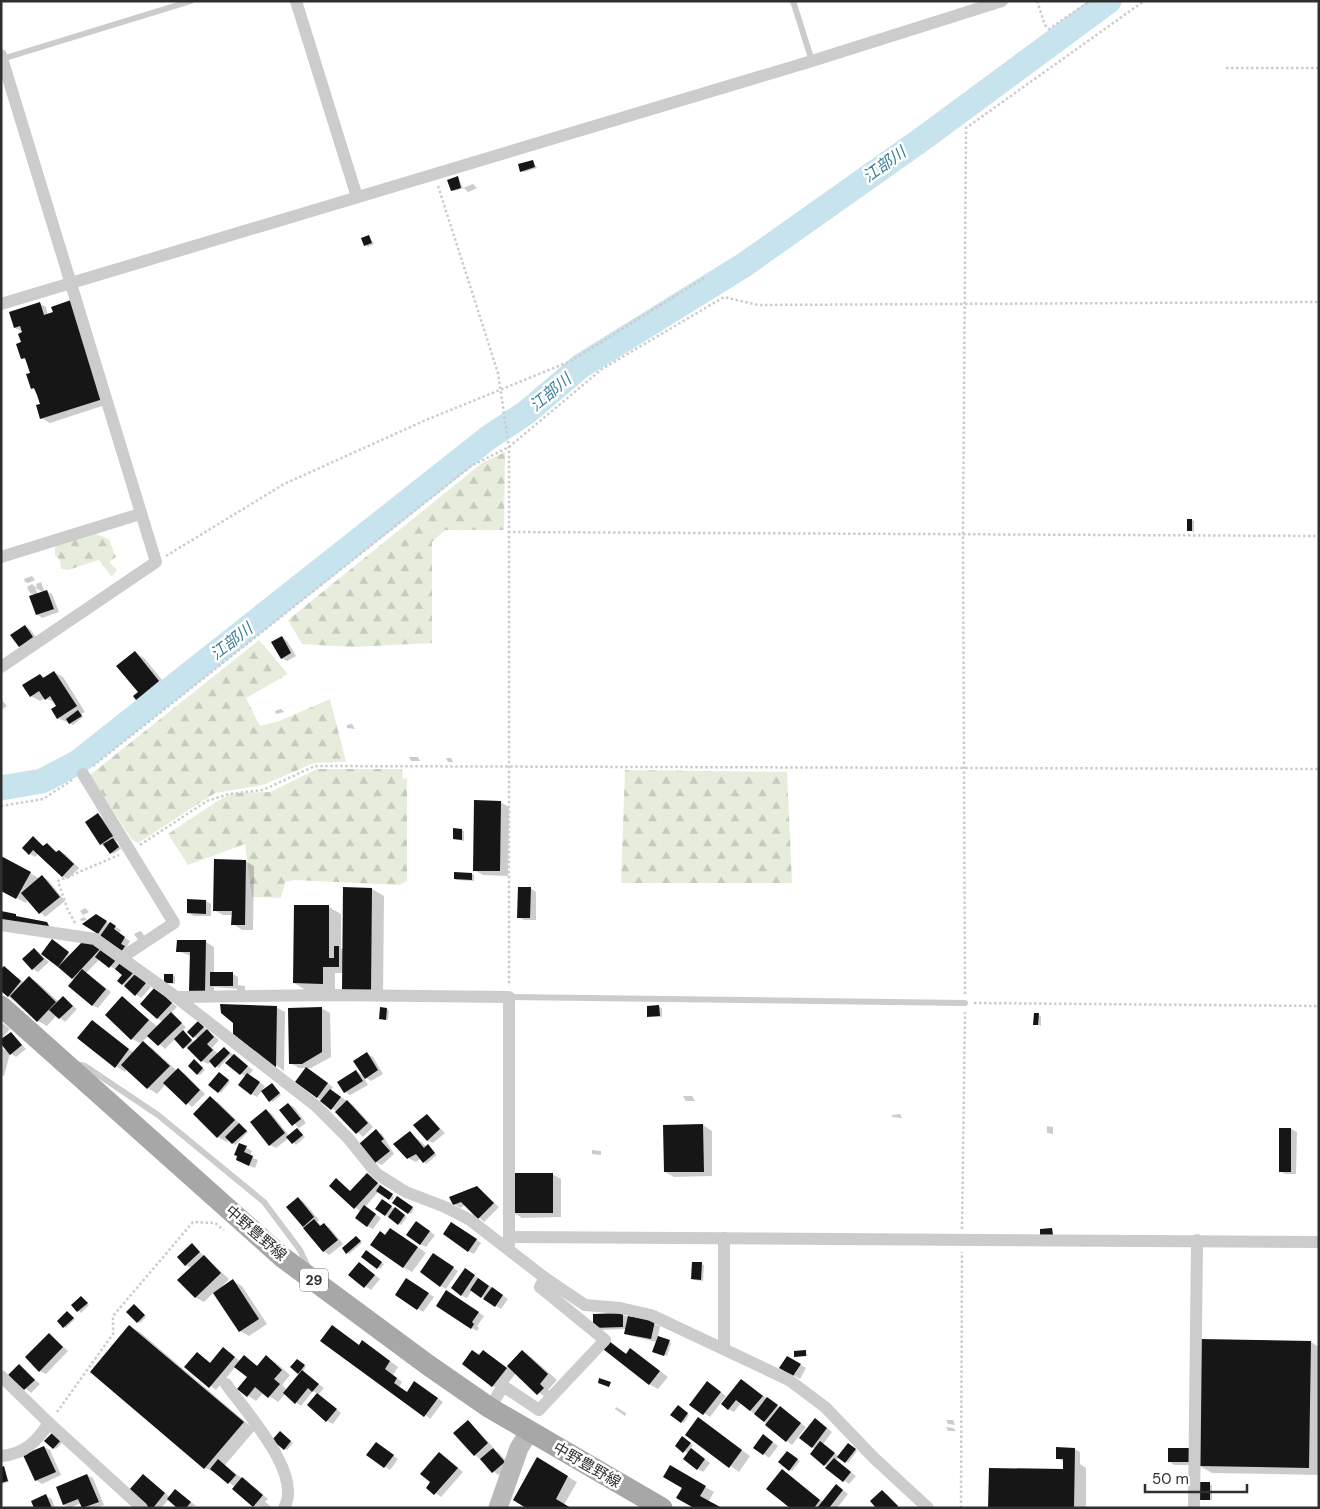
<svg xmlns="http://www.w3.org/2000/svg" width="1320" height="1509" viewBox="0 0 1320 1509" font-family="'DM Sans','Noto Sans JP',sans-serif">
	<style>
		.forest { fill: url(#forest-firs) }
		.shadow { fill: #0003; fill-rule: evenodd }
		.lines { fill: none; stroke-linecap: round; stroke-linejoin: round }
		.river { stroke: #c7e4ee; stroke-width: 25 }
		.building { fill: #161616 }
		.path { stroke: #ccc; stroke-width: 2.5; stroke-dasharray: 2.5 2.5; stroke-linecap: butt }
		.lane { stroke: #ccc; stroke-width: 6 }
		.street { stroke: #ccc; stroke-width: 12 }
		.secondary { stroke: #b9b9b9; stroke-width: 19 }
		.primary { stroke: #a7a7a7; stroke-width: 21 }
		.labels { text-anchor: middle; stroke-width: 5; stroke-linejoin: round; paint-order: stroke }
		.shield { fill: #fff; stroke: #6d6d6d; stroke-width: 1 }
		.shield-label { font-size: 14px; font-weight: bold; fill: #2f2f2f }
		.street-label { font-size: 15px; fill: #2f2f2f; stroke: #fff }
		.water-label { font-size: 16px; font-style: italic; fill: #387e96; stroke: #fff }
	</style>
	<defs>
		<pattern id="forest-firs" width="22" height="20" patternUnits="userSpaceOnUse" patternTransform="scale(1.25)"><rect width="22" height="20" fill="#e7eddc"/><path d="M5 1l3.5 6h-7zM16 11l3.5 6h-7z" fill="#c6ccbd"/></pattern>
	</defs>
	<rect width="100%" height="100%" fill="#fff"/>
	<g class="forest">
		<polygon points="505,452 504,530 445,530 432,542 432,643 352,647 302,644 288,620 482,463"/>
		<polygon points="86,530 109,539 116,557 109,562 117,570 112,577 99,560 68,570 61,569 60,560 55,555 55,543"/>
		<polygon points="259,640 288,674 246,698 260,726 279,721 330,699 346,762 314,763 263,785 215,793 138,843 132,840 90,775"/>
		<polygon points="317,769 402,769 403,779 407,778 407,881 399,885 295,880 285,882 281,898 252,897 245,844 188,865 168,834 219,800 233,793 270,792"/>
		<polygon points="625,770 787,772 792,883 621,883"/>
	</g>
	<g class="shadow">
		<polygon points="533,161 537,168 524,172 521,171"/>
		<polygon points="458,177 463,188 473,184 477,188 468,192 464,188 454,191 452,190"/>
		<polygon points="369,236 374,244 368,247 365,245"/>
		<polygon points="40,304 46,307 48,315 111,403 50,423 41,418 41,405 37,391 32,388 32,374 28,361 22,358 25,333 15,328 10,313"/>
		<polygon points="1192,520 1194,521 1194,532 1188,530"/>
		<polygon points="32,576 35,580 28,583 25,582 24,579"/>
		<path d="M41,582L44,590L52,594L59,612L42,618L37,614L35,595L30,593L27,587L32,584L37,588L36,584ZM35,588L43,592L38,594Z"/>
		<polygon points="25,626 30,629 38,640 25,649 19,646"/>
		<polygon points="282,637 287,641 296,656 287,661 281,658"/>
		<polygon points="135,653 144,658 167,686 146,704 137,699 139,692"/>
		<polygon points="54,672 63,677 85,712 81,714 83,717 73,725 58,718 56,703 45,698 40,701 31,696 40,675 45,678"/>
		<polygon points="1,699 7,706 1,710"/>
		<polygon points="281,709 284,712 276,714 275,711"/>
		<polygon points="352,724 355,729 347,728 347,725"/>
		<polygon points="409,757 418,757 420,761 411,761"/>
		<polygon points="446,758 451,758 453,762 448,762"/>
		<polygon points="500,802 509,807 508,876 483,875 474,870"/>
		<polygon points="98,815 103,818 118,840 116,841 121,849 113,854 101,844"/>
		<polygon points="462,830 464,831 464,841 454,839"/>
		<polygon points="33,838 45,847 47,844 58,853 59,851 65,854 79,868 68,879 62,876 39,853 35,857 30,854"/>
		<polygon points="245,861 254,866 253,930 242,930 233,924 233,915 223,915 214,910"/>
		<polygon points="30,873 40,879 42,877 48,880 65,901 45,917 28,899 26,903 1,890"/>
		<polygon points="455,873 472,874 474,875 474,881 457,880 455,879"/>
		<polygon points="530,888 536,892 536,920 524,920 518,917"/>
		<polygon points="372,889 384,896 383,998 343,973 335,973 335,990 306,990 294,983 295,906 329,907 341,914 341,948 343,950"/>
		<polygon points="206,901 211,904 211,916 194,916 188,913"/>
		<polygon points="85,908 89,912 83,915 80,911"/>
		<polygon points="96,916 121,930 119,934 130,941 126,948 128,953 84,924"/>
		<polygon points="84,917 87,920 81,921 80,919"/>
		<polygon points="140,931 142,932 146,939 138,940 134,934"/>
		<polygon points="206,942 214,947 214,973 233,974 238,977 238,985 245,986 245,995 237,994 237,989 214,987 214,995 199,995 191,956 178,951"/>
		<polygon points="57,944 71,955 95,945 151,987 141,998 119,981 123,975 100,959 86,973 111,992 98,1008 92,1005 75,980 58,966"/>
		<polygon points="34,949 49,962 38,972 33,969"/>
		<polygon points="5,967 24,983 29,978 38,983 59,1002 63,998 77,1009 65,1022 57,1015 47,1026 38,1021 8,996"/>
		<polygon points="173,975 175,976 175,984 165,983"/>
		<polygon points="161,992 177,1007 170,1014 186,1027 182,1031 194,1042 198,1039 194,1037 200,1024 219,1040 212,1048 218,1054 226,1049 253,1070 249,1075 265,1086 257,1097 252,1094 246,1077 227,1063 232,1058 230,1056 219,1068 211,1061 208,1064 202,1061 188,1047 184,1048 175,1039 165,1049 149,1035 142,1042 152,1048 177,1071 184,1073 205,1094 192,1107 166,1084 157,1094 148,1088 127,1069 125,1072 116,1066 92,1021 134,1053 142,1044 132,1039 122,997 158,1027 163,1022 157,1018"/>
		<polygon points="276,1007 285,1012 284,1071 234,1033"/>
		<polygon points="659,1007 662,1008 662,1017 649,1016"/>
		<polygon points="321,1008 330,1013 331,1057 311,1068 306,1068 333,1087 331,1090 353,1105 373,1127 363,1137 337,1112 317,1097 306,1068 299,1068 290,1063"/>
		<polygon points="387,1009 389,1011 388,1020 380,1018"/>
		<polygon points="1035,1014 1041,1016 1041,1026 1035,1024"/>
		<polygon points="1,1022 10,1029 1,1039"/>
		<polygon points="11,1033 26,1049 16,1057 10,1053 4,1076 1,1075 1,1048 9,1052"/>
		<polygon points="367,1054 373,1057 383,1074 371,1081 363,1076 368,1085 350,1095 345,1092 356,1072 365,1076"/>
		<polygon points="197,1062 205,1070 200,1075 197,1074"/>
		<polygon points="221,1075 230,1082 221,1093 219,1092"/>
		<polygon points="272,1084 281,1095 273,1102 270,1101"/>
		<polygon points="683,1096 692,1096 695,1101 686,1101"/>
		<polygon points="211,1098 219,1103 248,1132 235,1145 229,1140 227,1142 218,1137 195,1114"/>
		<polygon points="288,1104 294,1107 306,1123 298,1129 305,1137 296,1145 289,1138 276,1148 270,1145 266,1111 272,1114 289,1136 299,1128 281,1110"/>
		<polygon points="900,1114 902,1118 892,1117 892,1115"/>
		<polygon points="427,1115 445,1133 433,1143 427,1140"/>
		<polygon points="703,1125 712,1131 712,1176 674,1177 665,1172"/>
		<polygon points="1047,1126 1053,1127 1053,1134 1047,1133"/>
		<polygon points="1291,1129 1297,1132 1296,1174 1285,1174 1280,1171"/>
		<polygon points="376,1131 382,1134 394,1154 382,1165 376,1162"/>
		<polygon points="410,1133 437,1155 426,1164 421,1158 416,1162 410,1159 395,1144"/>
		<polygon points="240,1144 252,1151 250,1156 258,1160 255,1168 243,1163"/>
		<polygon points="592,1150 601,1151 601,1155 592,1154"/>
		<polygon points="552,1174 561,1179 561,1217 522,1218 513,1212"/>
		<polygon points="372,1178 394,1197 392,1200 379,1191 365,1207 381,1218 373,1229 367,1226 361,1212 330,1186 336,1179 351,1192"/>
		<polygon points="477,1187 499,1207 484,1222 466,1205 460,1208 454,1204"/>
		<polygon points="397,1198 414,1209 411,1214 394,1203"/>
		<polygon points="298,1199 304,1202 319,1220 317,1222 322,1226 324,1225 330,1228 343,1244 329,1255 323,1251 304,1226"/>
		<polygon points="383,1201 407,1217 401,1225 377,1209"/>
		<polygon points="422,1226 435,1235 426,1247 420,1244"/>
		<polygon points="457,1226 481,1243 474,1254 468,1251"/>
		<polygon points="399,1234 426,1253 412,1272 403,1267 385,1236"/>
		<polygon points="358,1239 362,1243 349,1254 347,1253"/>
		<polygon points="192,1245 229,1279 218,1291 233,1281 242,1286 267,1324 249,1336 240,1331 214,1292 204,1302 195,1297 191,1268 185,1265"/>
		<polygon points="367,1252 384,1264 380,1269 363,1257"/>
		<polygon points="439,1258 458,1271 446,1289 441,1286"/>
		<polygon points="701,1264 704,1265 703,1281 694,1280 692,1279"/>
		<polygon points="365,1267 380,1279 371,1290 350,1275"/>
		<polygon points="471,1273 508,1299 501,1309 472,1290 467,1298 461,1295"/>
		<polygon points="412,1283 434,1297 423,1312 397,1295"/>
		<polygon points="452,1295 484,1316 477,1326 479,1328 477,1331 472,1328"/>
		<polygon points="81,1297 89,1305 81,1313 73,1305"/>
		<polygon points="136,1307 146,1317 140,1323 138,1322"/>
		<polygon points="67,1312 75,1319 66,1328 64,1327"/>
		<polygon points="622,1315 660,1326 658,1337 671,1343 667,1356 656,1352 657,1342 631,1336 625,1333 626,1329 600,1330 594,1327"/>
		<polygon points="130,1326 141,1333 255,1430 225,1465 268,1499 265,1502 273,1508 254,1506 235,1487 218,1474 205,1468 91,1371"/>
		<polygon points="337,1330 359,1346 371,1347 398,1367 393,1375 402,1382 399,1387 407,1393 420,1386 443,1402 430,1419"/>
		<polygon points="49,1334 68,1351 46,1374 40,1371"/>
		<polygon points="1311,1342 1319,1347 1319,1475 1212,1473 1200,1466"/>
		<polygon points="609,1343 627,1354 631,1350 639,1355 668,1377 658,1389 649,1384"/>
		<polygon points="224,1349 240,1361 244,1357 258,1366 266,1357 275,1362 290,1375 282,1385 287,1390 301,1374 291,1367 297,1360 306,1367 302,1372 324,1388 318,1395 341,1413 333,1424 327,1421 309,1405 318,1394 313,1391 301,1406 285,1394 278,1402 264,1392 256,1401 239,1389 249,1377 236,1366 216,1390 186,1366 197,1353 211,1363"/>
		<polygon points="483,1351 507,1368 522,1352 531,1357 557,1380 548,1390 552,1393 547,1399 516,1373 502,1391 493,1386 464,1364"/>
		<polygon points="806,1352 808,1356 796,1356"/>
		<polygon points="787,1357 806,1368 800,1379 781,1368"/>
		<polygon points="19,1366 40,1384 31,1393 10,1375"/>
		<polygon points="742,1380 806,1427 792,1445 741,1403 734,1412 728,1409"/>
		<polygon points="713,1386 726,1396 710,1417 691,1404"/>
		<polygon points="616,1407 626,1413 625,1416 615,1409"/>
		<polygon points="680,1408 689,1415 684,1423 672,1415"/>
		<polygon points="699,1419 750,1456 739,1472 687,1434"/>
		<polygon points="946,1420 953,1420 955,1425 948,1424"/>
		<polygon points="468,1421 493,1447 491,1449 499,1453 510,1465 498,1475 475,1455"/>
		<polygon points="821,1423 832,1432 823,1444 839,1457 851,1446 857,1451 848,1463 839,1457 836,1461 856,1476 849,1484 825,1465 813,1447"/>
		<polygon points="946,1427 953,1428 956,1431 948,1431"/>
		<polygon points="56,1434 64,1441 56,1449 54,1448"/>
		<polygon points="282,1434 293,1443 287,1450 285,1449"/>
		<polygon points="682,1438 693,1445 690,1449 710,1463 703,1472 698,1469 689,1454 676,1446"/>
		<polygon points="769,1439 778,1446 769,1458 755,1447"/>
		<polygon points="44,1447 50,1450 61,1475 42,1484 36,1480"/>
		<polygon points="382,1447 398,1459 390,1470 368,1455"/>
		<polygon points="1074,1449 1080,1452 1080,1464 1086,1468 1086,1508 990,1508 1065,1470 1065,1462 1057,1458"/>
		<polygon points="1189,1450 1194,1465 1174,1465 1169,1461"/>
		<polygon points="440,1453 463,1472 441,1497 428,1488 432,1482"/>
		<polygon points="790,1453 800,1461 792,1471 790,1470"/>
		<polygon points="537,1459 577,1482 564,1505 529,1508"/>
		<polygon points="3,1467 9,1482 1,1484 1,1468"/>
		<polygon points="670,1467 714,1492 708,1502 683,1487"/>
		<polygon points="782,1471 823,1502 837,1485 848,1494 837,1508 792,1508"/>
		<polygon points="87,1475 93,1478 104,1505 97,1508 83,1508 81,1503 70,1508 64,1505 57,1488"/>
		<polygon points="148,1479 170,1497 176,1490 196,1506 179,1508 169,1499 161,1508 151,1508"/>
		<polygon points="1201,1483 1212,1485 1212,1500 1201,1499"/>
		<polygon points="882,1492 888,1495 900,1508 878,1508"/>
		<polygon points="46,1496 52,1499 55,1508 36,1508"/>
	</g>
	<g class="lines">
		<polyline class="river" points="1,788 42,781 78,762 488,438 527,412 581,366 744,265 925,137 1109,1"/>
	</g>
	<g class="building">
		<polygon points="533,160 535,167 520,172 518,164"/>
		<polygon points="458,176 461,188 451,191 447,180"/>
		<polygon points="369,235 372,243 364,246 361,238"/>
		<polygon points="71,300 103,399 40,419 36,405 40,404 37,395 34,388 31,389 26,374 30,373 25,358 21,359 16,344 21,342 18,334 22,332 20,326 14,328 9,312 40,302 44,315 53,312 51,307"/>
		<rect x="1187" y="519" width="5" height="12"/>
		<polygon points="47,590 54,609 36,615 29,596"/>
		<polygon points="25,625 33,637 19,647 10,635"/>
		<polygon points="282,636 291,653 281,659 271,642"/>
		<polygon points="135,651 159,681 136,700 133,696 138,692 116,666"/>
		<polygon points="54,671 77,706 57,719 51,709 56,706 50,696 45,700 39,691 30,697 22,685 40,674 43,678"/>
		<polygon points="78,710 82,716 69,724 66,719"/>
		<polygon points="474,800 501,801 500,871 473,871"/>
		<polygon points="98,813 113,836 100,845 85,822"/>
		<polygon points="453,828 462,829 462,840 453,839"/>
		<polygon points="33,836 43,846 47,843 56,852 59,850 74,864 62,877 33,850 29,855 22,848"/>
		<polygon points="113,838 119,847 110,854 103,844"/>
		<polygon points="1,856 31,872 16,899 1,891"/>
		<polygon points="214,859 246,860 245,925 231,925 232,911 213,911"/>
		<polygon points="454,872 472,873 472,880 454,879"/>
		<polygon points="42,875 60,897 39,914 21,893"/>
		<polygon points="343,887 372,888 371,991 342,991"/>
		<polygon points="518,887 531,887 530,918 517,918"/>
		<polygon points="187,899 206,900 206,914 187,913"/>
		<polygon points="294,905 329,905 329,958 334,958 334,946 339,946 339,967 323,967 323,984 293,983"/>
		<polygon points="1,911 16,914 16,916 47,922 51,930 1,922"/>
		<polygon points="96,914 107,921 98,934 82,924"/>
		<polygon points="110,922 116,926 114,929 125,937 121,944 125,946 122,951 100,936"/>
		<polygon points="52,939 69,952 58,967 41,954"/>
		<polygon points="177,940 206,940 205,991 189,991 190,952 176,952"/>
		<polygon points="83,941 95,944 100,949 72,979 58,967"/>
		<polygon points="34,948 44,959 32,970 22,959"/>
		<polygon points="102,948 116,960 109,968 95,957"/>
		<polygon points="121,962 133,973 122,985 117,981 122,975 115,969"/>
		<polygon points="4,966 21,981 8,997 1,991 1,969"/>
		<polygon points="82,969 106,989 92,1006 68,986"/>
		<rect x="210" y="972" width="23" height="14"/>
		<polygon points="135,974 146,983 135,996 124,986"/>
		<rect x="164" y="974" width="9" height="9"/>
		<polygon points="29,976 56,1002 37,1022 10,996"/>
		<polygon points="155,987 172,1003 157,1019 140,1004"/>
		<polygon points="63,996 73,1006 59,1019 49,1010"/>
		<polygon points="122,996 149,1020 131,1040 105,1015"/>
		<polygon points="220,1004 277,1006 276,1068 233,1034 233,1023 221,1013"/>
		<polygon points="659,1005 660,1016 647,1017 647,1006"/>
		<polygon points="322,1007 322,1052 302,1064 289,1064 288,1008"/>
		<polygon points="380,1007 387,1008 386,1020 379,1019"/>
		<polygon points="171,1012 182,1023 158,1046 147,1036"/>
		<polygon points="1034,1013 1039,1013 1038,1025 1033,1025"/>
		<polygon points="92,1020 129,1049 115,1068 77,1038"/>
		<polygon points="198,1021 204,1027 193,1038 187,1032"/>
		<polygon points="207,1029 214,1037 207,1044 213,1050 201,1062 187,1048"/>
		<polygon points="183,1030 192,1040 183,1049 174,1039"/>
		<polygon points="11,1032 22,1045 10,1055 1,1044 1,1039"/>
		<polygon points="143,1041 170,1066 147,1089 121,1065"/>
		<polygon points="224,1047 230,1053 215,1068 209,1061"/>
		<polygon points="367,1052 378,1070 365,1079 353,1061"/>
		<polygon points="234,1054 248,1066 240,1075 225,1063"/>
		<polygon points="194,1059 203,1068 197,1075 188,1066"/>
		<polygon points="306,1067 328,1083 317,1098 295,1082"/>
		<polygon points="178,1068 200,1090 186,1105 163,1083"/>
		<polygon points="356,1070 363,1081 344,1093 337,1082"/>
		<polygon points="219,1072 229,1080 218,1093 208,1085"/>
		<polygon points="247,1073 260,1082 251,1095 238,1085"/>
		<polygon points="272,1083 280,1093 269,1102 261,1091"/>
		<polygon points="330,1089 341,1097 331,1110 320,1101"/>
		<polygon points="210,1096 235,1120 217,1138 193,1114"/>
		<polygon points="347,1100 368,1123 356,1134 335,1112"/>
		<polygon points="288,1103 301,1119 292,1126 279,1110"/>
		<polygon points="266,1109 285,1133 269,1146 250,1122"/>
		<polygon points="427,1114 440,1129 427,1141 413,1125"/>
		<polygon points="239,1123 247,1131 232,1144 225,1137"/>
		<polygon points="703,1124 704,1172 664,1172 663,1125"/>
		<polygon points="297,1128 303,1135 292,1144 286,1137"/>
		<rect x="1279" y="1128" width="12" height="44"/>
		<polygon points="376,1129 384,1139 381,1141 390,1151 375,1163 359,1144"/>
		<polygon points="410,1131 424,1148 428,1144 435,1153 423,1163 416,1154 407,1159 393,1144"/>
		<polygon points="239,1143 247,1146 244,1152 253,1156 249,1166 236,1160 237,1156 234,1155"/>
		<polygon points="367,1173 378,1183 354,1209 329,1186 336,1178 350,1191"/>
		<rect x="512" y="1173" width="41" height="40"/>
		<polygon points="380,1185 393,1194 389,1200 376,1191"/>
		<polygon points="477,1186 494,1203 478,1219 461,1202 453,1205 449,1197"/>
		<polygon points="397,1196 413,1207 408,1214 392,1203"/>
		<polygon points="298,1197 314,1217 303,1227 286,1207"/>
		<polygon points="382,1199 392,1206 385,1216 375,1209"/>
		<polygon points="364,1205 376,1214 367,1227 355,1218"/>
		<polygon points="395,1207 405,1215 398,1225 388,1217"/>
		<polygon points="314,1219 320,1226 324,1223 338,1240 323,1252 303,1228"/>
		<polygon points="416,1221 430,1231 420,1245 406,1235"/>
		<polygon points="451,1222 477,1239 468,1252 443,1234"/>
		<polygon points="390,1228 418,1247 403,1268 370,1245 380,1231 385,1235"/>
		<polygon points="1052,1228 1053,1235 1040,1235 1040,1229"/>
		<polygon points="356,1236 361,1241 346,1254 342,1248"/>
		<polygon points="192,1243 200,1252 185,1266 177,1257"/>
		<polygon points="366,1250 382,1262 377,1269 361,1257"/>
		<polygon points="433,1253 454,1267 440,1287 420,1272"/>
		<polygon points="204,1255 221,1273 195,1298 177,1280"/>
		<polygon points="359,1262 375,1275 364,1288 348,1275"/>
		<polygon points="692,1262 702,1262 701,1280 691,1279"/>
		<polygon points="465,1268 475,1275 461,1296 451,1288"/>
		<polygon points="406,1278 429,1293 417,1310 395,1295"/>
		<polygon points="478,1278 489,1286 481,1298 470,1290"/>
		<polygon points="233,1279 259,1319 239,1332 213,1293"/>
		<polygon points="492,1287 503,1295 495,1307 483,1299"/>
		<polygon points="446,1290 479,1312 472,1322 474,1324 471,1329 436,1306"/>
		<polygon points="81,1296 88,1303 77,1312 71,1305"/>
		<polygon points="134,1304 145,1315 137,1323 126,1312"/>
		<polygon points="67,1311 74,1318 63,1328 57,1321"/>
		<polygon points="623,1313 623,1327 593,1328 593,1314"/>
		<polygon points="628,1316 655,1321 651,1339 624,1334"/>
		<polygon points="129,1325 244,1422 204,1469 90,1372"/>
		<polygon points="332,1325 359,1345 362,1340 390,1361 385,1369 397,1378 394,1383 407,1392 414,1381 438,1398 424,1417 320,1341"/>
		<polygon points="49,1333 63,1347 39,1372 25,1357"/>
		<polygon points="658,1336 670,1340 664,1356 652,1352"/>
		<polygon points="1200,1339 1311,1341 1309,1468 1199,1466"/>
		<polygon points="609,1341 626,1354 630,1348 660,1371 649,1385 603,1349"/>
		<polygon points="223,1347 235,1357 209,1388 184,1367 197,1352 210,1363"/>
		<polygon points="472,1350 479,1355 483,1350 507,1368 492,1387 462,1364"/>
		<polygon points="522,1350 548,1374 540,1384 544,1388 537,1395 507,1366"/>
		<polygon points="806,1350 806,1356 794,1357 794,1351"/>
		<polygon points="244,1355 257,1366 266,1355 282,1370 274,1379 280,1384 268,1398 255,1387 247,1397 237,1389 247,1377 234,1367"/>
		<polygon points="787,1356 801,1364 793,1376 779,1368"/>
		<polygon points="297,1359 305,1365 298,1374 290,1367"/>
		<polygon points="19,1364 35,1380 24,1390 8,1375"/>
		<polygon points="302,1370 319,1384 312,1392 308,1388 295,1404 283,1393"/>
		<polygon points="599,1378 611,1382 609,1387 598,1383"/>
		<polygon points="741,1379 763,1396 750,1411 736,1400 728,1410 721,1404"/>
		<polygon points="707,1381 721,1392 703,1415 689,1405"/>
		<polygon points="317,1393 337,1409 326,1422 307,1405"/>
		<polygon points="767,1397 778,1405 764,1422 754,1414"/>
		<polygon points="678,1405 688,1413 681,1423 670,1415"/>
		<polygon points="780,1406 801,1423 786,1442 765,1425"/>
		<polygon points="698,1417 742,1450 729,1468 685,1435"/>
		<polygon points="815,1418 827,1428 812,1448 799,1438"/>
		<polygon points="468,1420 488,1443 474,1456 453,1433"/>
		<polygon points="54,1431 62,1439 53,1449 44,1441"/>
		<polygon points="280,1431 291,1441 284,1450 272,1440"/>
		<polygon points="763,1434 773,1442 763,1455 753,1448"/>
		<polygon points="682,1436 691,1443 683,1453 675,1446"/>
		<polygon points="820,1441 835,1453 824,1466 810,1454"/>
		<polygon points="376,1442 394,1455 384,1468 366,1455"/>
		<polygon points="848,1443 856,1449 845,1463 837,1457"/>
		<polygon points="44,1446 56,1472 35,1481 23,1455"/>
		<polygon points="1056,1447 1075,1448 1074,1508 988,1508 989,1468 1063,1469 1063,1459 1056,1459"/>
		<polygon points="493,1448 505,1462 492,1473 480,1459"/>
		<polygon points="691,1448 705,1459 697,1470 683,1459"/>
		<rect x="1168" y="1448" width="21" height="14"/>
		<polygon points="787,1451 798,1459 789,1471 778,1462"/>
		<polygon points="439,1452 458,1468 434,1495 426,1488 430,1482 420,1474"/>
		<polygon points="537,1457 568,1476 556,1499 571,1508 526,1508 513,1500"/>
		<polygon points="834,1458 851,1472 843,1482 825,1468"/>
		<polygon points="218,1459 236,1475 228,1484 210,1469"/>
		<polygon points="670,1465 706,1486 700,1496 722,1508 694,1508 676,1498 682,1488 663,1477"/>
		<polygon points="4,1466 8,1481 1,1483 1,1467"/>
		<polygon points="782,1469 820,1500 814,1508 790,1508 766,1489"/>
		<polygon points="87,1474 99,1502 82,1508 78,1499 63,1505 56,1487"/>
		<polygon points="143,1474 165,1493 153,1508 149,1508 129,1490"/>
		<polygon points="242,1477 263,1495 253,1507 232,1489"/>
		<rect x="1200" y="1482" width="10" height="18"/>
		<polygon points="836,1484 843,1490 829,1508 817,1508"/>
		<polygon points="175,1489 191,1502 186,1508 177,1508 167,1499"/>
		<polygon points="882,1490 898,1506 896,1508 876,1508 870,1501"/>
		<polygon points="46,1494 52,1508 34,1508 31,1501"/>
	</g>
	<g class="lines">
		<g class="path">
			<polyline points="1037,1 1045,25 1049,29 1090,1"/>
			<polyline points="1226,68 1319,68"/>
			<polyline points="438,186 498,373 509,447 509,986"/>
			<polyline points="508,532 1319,536"/>
			<polyline points="166,556 284,484 426,420 571,361 704,278"/>
			<polyline points="93,766 471,466 509,447 602,369 724,297 758,305 1319,302"/>
			<polyline points="1,806 43,799 72,780"/>
			<polyline points="140,845 207,801 229,794 263,790 315,766 1319,769"/>
			<polyline points="75,923 67,908 58,881 119,855"/>
			<polyline points="965,994 963,534 966,128 1144,1"/>
			<polyline points="974,1003 1319,1006"/>
			<polyline points="962,1229 965,1012"/>
			<polyline points="57,1412 113,1334 113,1316 193,1222 215,1223 224,1230"/>
			<polyline points="961,1508 962,1252"/>
		</g>
		<g class="lane">
			<polyline points="793,1 812,61"/>
			<polyline points="2,59 191,1"/>
			<polyline points="509,997 965,1003"/>
			<polyline points="76,1064 85,1066 158,1115 264,1202 300,1250 308,1267"/>
		</g>
		<g class="street">
			<polyline points="296,1 357,197"/>
			<polyline points="1,55 156,562 1,667"/>
			<polyline points="1,304 812,61 1002,1"/>
			<polyline points="1,557 140,514"/>
			<polyline points="83,774 174,923 121,958"/>
			<polyline points="1,925 95,939 176,997 316,1106 348,1138 377,1174 406,1192 445,1207 470,1220 545,1278 585,1305 620,1308 651,1315 789,1380 825,1407 874,1458 928,1508"/>
			<polyline points="176,997 329,995 509,997 509,1245"/>
			<polyline points="509,1237 1319,1242"/>
			<polyline points="724,1238 724,1349"/>
			<polyline points="1,1376 49,1423 142,1508"/>
			<path d="M226,1384C245,1411 304,1474 284,1508"/>
			<polyline points="490,1408 503,1386 539,1410 605,1340 540,1287 545,1278"/>
			<path d="M1,1456C25,1454 36,1442 49,1423"/>
			<polyline points="1194,1508 1197,1240"/>
		</g>
		<polyline class="secondary" points="498,1508 519,1448 529,1432"/>
		<polyline class="primary" points="1,1006 282,1257 428,1365 490,1408 662,1508"/>
	</g>
	<g class="labels">
		<rect class="shield" x="300" y="1268.5" width="28" height="23" rx="4"/>
		<g class="shield-label">
			<text x="314" y="1285">29</text>
		</g>
		<g class="street-label">
			<text transform="translate(256 1233) rotate(41)" y="5">中野豊野線</text>
			<text transform="translate(587 1465) rotate(30)" y="5">中野豊野線</text>
		</g>
		<g class="water-label">
			<text transform="translate(884 164) rotate(-36)" y="6">江部川</text>
			<text transform="translate(550 392) rotate(-40)" y="6">江部川</text>
			<text transform="translate(231 641) rotate(-38)" y="6">江部川</text>
		</g>
	</g>
	<rect width="1320" height="1509" fill="none" stroke="#2f2f2f" stroke-width="5"/>
	<path d="M1145 1484v8h102v-8" fill="none" stroke="#2f2f2f" stroke-width="2.5"/>
	<text x="1152" y="1484" font-size="15" fill="#2f2f2f" stroke="#ffffff" stroke-width="4" paint-order="stroke">50 m</text>
</svg>
